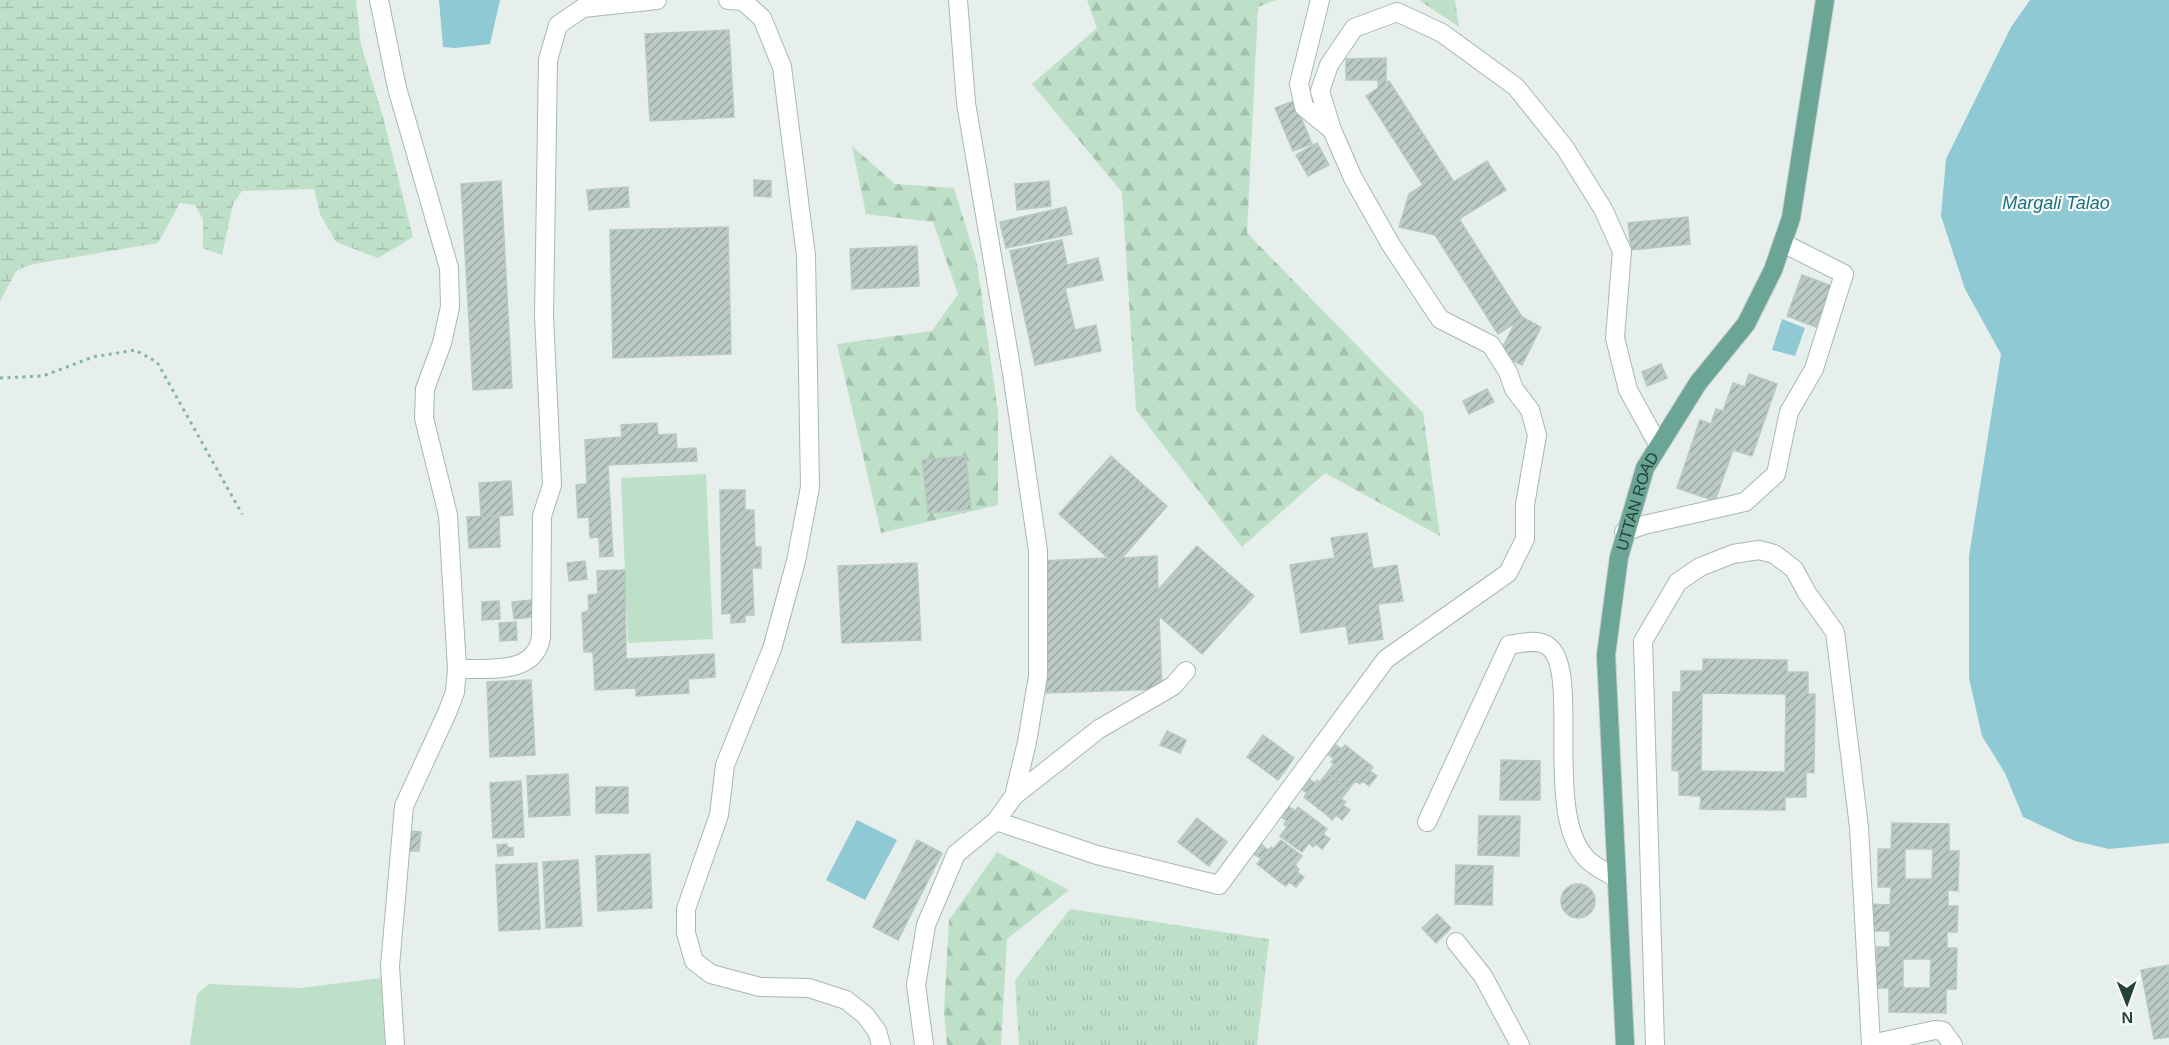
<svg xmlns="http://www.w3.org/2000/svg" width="2169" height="1045" viewBox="0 0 2169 1045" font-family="Helvetica,sans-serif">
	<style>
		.grass { fill: #bfe0c8 }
		.forest { fill: url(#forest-firs) }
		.wetland { fill: url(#wetland-marsh) }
		.park { fill: url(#park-tufts) }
		.water { fill: #8ec9d4 }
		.building { fill: url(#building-hatch); stroke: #b8c9c2; stroke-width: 1.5; fill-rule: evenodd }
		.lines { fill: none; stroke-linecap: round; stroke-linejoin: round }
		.minor-casing { stroke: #a8b8b2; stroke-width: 20 }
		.major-casing { stroke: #c2cac8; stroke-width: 20 }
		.path { stroke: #86b3a5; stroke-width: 3; stroke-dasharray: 3 4.5; stroke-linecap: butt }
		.minor { stroke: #fff; stroke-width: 18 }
		.major { stroke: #6aa596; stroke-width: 18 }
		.labels { text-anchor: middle; stroke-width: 4.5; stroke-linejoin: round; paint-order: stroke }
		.street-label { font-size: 16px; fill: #24423a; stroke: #f7fbf9 }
		.water-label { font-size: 18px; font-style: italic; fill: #1c6f80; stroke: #f7fbf9 }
	</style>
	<defs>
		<pattern id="forest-firs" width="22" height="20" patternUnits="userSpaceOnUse" patternTransform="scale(1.5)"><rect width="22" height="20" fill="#bfe0c8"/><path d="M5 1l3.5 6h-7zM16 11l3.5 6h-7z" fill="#a4c1ad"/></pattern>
		<pattern id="wetland-marsh" width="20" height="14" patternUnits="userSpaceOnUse" patternTransform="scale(1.5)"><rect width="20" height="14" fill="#bfe0c8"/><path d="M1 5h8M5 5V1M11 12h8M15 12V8" fill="none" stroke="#a4c1ad"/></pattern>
		<pattern id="park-tufts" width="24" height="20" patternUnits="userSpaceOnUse" patternTransform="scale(1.5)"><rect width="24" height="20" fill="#bfe0c8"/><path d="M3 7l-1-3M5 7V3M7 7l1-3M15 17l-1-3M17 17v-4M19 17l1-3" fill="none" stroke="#a4c1ad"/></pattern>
		<pattern id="building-hatch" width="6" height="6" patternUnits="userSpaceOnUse" patternTransform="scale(1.5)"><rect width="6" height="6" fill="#bbcac4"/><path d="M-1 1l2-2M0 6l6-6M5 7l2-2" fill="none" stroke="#98a6a0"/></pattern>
	</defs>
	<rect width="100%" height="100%" fill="#e6efeb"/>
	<g class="grass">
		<polygon points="706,474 713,639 628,643 621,478"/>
		<polygon points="381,978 386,1045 190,1045 197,994 209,984 300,988"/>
	</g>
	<g class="forest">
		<polygon points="1087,0 1276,0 1258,7 1247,233 1423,413 1440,536 1325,473 1242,547 1136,410 1122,192 1032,84 1097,28"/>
		<polygon points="1419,0 1455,0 1459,27"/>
		<polygon points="852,146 895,184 954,188 977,263 998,412 998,505 881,533 837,344 932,331 958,294 933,222 866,214"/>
		<polygon points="997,852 1069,890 1007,939 1001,1045 947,1045 944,1011 949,920"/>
	</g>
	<polygon class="wetland" points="0,0 356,0 361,45 383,117 413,237 378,258 336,242 320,214 314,189 242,191 233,204 222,255 203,248 203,219 195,205 180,203 158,243 34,264 17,270 0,301"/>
	<polygon class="park" points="1070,909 1269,939 1257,1045 1019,1045 1015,980"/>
	<g class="water">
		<polygon points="439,0 500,0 490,44 455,48 443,47"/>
		<polygon points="2030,0 2169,0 2169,843 2109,849 2075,841 2023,817 2005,773 1982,736 1969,678 1969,556 2001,354 1965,289 1941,216 1946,159 2011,27"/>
		<polygon points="1782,319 1805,328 1795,356 1772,350"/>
		<polygon points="857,820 897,840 865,900 826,880"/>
	</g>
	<g class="building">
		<polygon points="729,30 734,117 650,121 645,34"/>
		<polygon points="1386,58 1386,83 1389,81 1454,182 1487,161 1506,190 1459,219 1522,317 1541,327 1522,365 1499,354 1515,323 1498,334 1435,235 1399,227 1409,194 1423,185 1366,96 1378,88 1378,80 1346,80 1346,59"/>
		<polygon points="1294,101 1312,144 1293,151 1275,108"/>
		<polygon points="1317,143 1329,165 1308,176 1296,155"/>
		<polygon points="754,180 771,181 771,197 754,196"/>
		<polygon points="501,181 512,388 473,390 461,184"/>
		<polygon points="1049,181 1051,206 1017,210 1015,184"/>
		<polygon points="628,187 629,207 589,210 587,190"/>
		<polygon points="1066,207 1072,234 1006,248 1000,222"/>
		<polygon points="1688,217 1690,244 1631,250 1628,223"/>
		<polygon points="728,227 731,354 613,358 610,230"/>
		<polygon points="1062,240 1067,265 1098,258 1103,280 1065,288 1075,330 1096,325 1101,351 1035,365 1010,251"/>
		<polygon points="917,246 919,286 852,289 850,249"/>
		<polygon points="1802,275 1832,286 1816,327 1787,316"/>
		<polygon points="1661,364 1667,378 1647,386 1642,372"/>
		<polygon points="1749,374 1777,384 1752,456 1733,450 1715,501 1677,488 1700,420 1711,424 1716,409 1723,411 1733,383 1745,387"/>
		<polygon points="1487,389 1494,402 1469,414 1463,401"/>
		<polygon points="657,423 658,435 676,434 677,449 696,448 697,461 608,465 613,556 600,557 599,537 590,538 589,517 578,518 576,485 587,484 585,440 622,437 621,425"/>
		<polygon points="966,456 971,509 928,513 922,460"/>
		<polygon points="1111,456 1167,506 1122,558 1157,556 1158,590 1197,546 1254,596 1202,654 1159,616 1162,689 1046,693 1041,561 1108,558 1059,514"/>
		<polygon points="511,481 513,515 481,517 479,483"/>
		<polygon points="720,490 745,490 745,510 754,510 755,547 761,547 761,568 752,568 754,615 745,615 745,622 731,623 731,613 722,614"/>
		<polygon points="499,516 500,547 469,548 467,517"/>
		<polygon points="1367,533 1373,569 1397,565 1403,601 1378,604 1383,639 1349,644 1346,626 1301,633 1290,565 1335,558 1331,538"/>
		<polygon points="585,561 587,579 569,581 567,563"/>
		<polygon points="917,563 921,640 842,643 838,566"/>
		<polygon points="625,570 626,659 714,654 715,677 688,679 689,693 636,696 636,688 595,690 593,652 584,652 582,613 589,610 588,595 598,594 597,571"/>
		<polygon points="531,600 533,617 514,619 512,602"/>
		<polygon points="499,601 500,619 482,620 482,602"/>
		<polygon points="516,622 517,640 500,641 499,623"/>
		<path d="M1703,659L1787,660V672H1808V694H1815L1814,773L1806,772V797H1785V810L1700,809L1701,796L1679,795V771L1672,770L1673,692H1681V671H1703ZM1702,693L1786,694L1785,772L1701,771Z"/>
		<polygon points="531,680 535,755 490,757 487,682"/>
		<polygon points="1167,731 1186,740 1180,753 1160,745"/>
		<polygon points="1263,735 1294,758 1278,780 1247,757"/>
		<polygon points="1334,743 1341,749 1345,745 1373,767 1370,771 1377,776 1369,786 1362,781 1360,784 1355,781 1348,790 1327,773 1334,764 1331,762 1334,759 1327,753"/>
		<polygon points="1501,760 1540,761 1540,800 1500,800"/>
		<polygon points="1327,773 1348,790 1341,799 1346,802 1343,805 1350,810 1342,820 1336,815 1332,820 1328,816 1304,797 1307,793 1300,788 1308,778 1315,783 1317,780 1320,782"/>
		<polygon points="568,774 570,815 529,817 527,776"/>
		<polygon points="521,781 524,837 493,838 490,783"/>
		<rect x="596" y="787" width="32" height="26"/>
		<polygon points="1288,806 1295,811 1298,807 1327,829 1323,834 1330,839 1322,849 1316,844 1313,847 1309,843 1302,852 1280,836 1287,827 1284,824 1287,821 1280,816"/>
		<polygon points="1479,816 1520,816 1519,856 1478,855"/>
		<polygon points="1197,818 1227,842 1209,866 1178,842"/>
		<path d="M1892,823L1949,824V851H1959L1958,891L1948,890V906H1958L1957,932H1947V948H1957L1956,989H1946V1013L1889,1012V988H1876L1877,947H1890V931H1873V904L1890,905L1891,887H1878V849H1891ZM1905,849H1933L1932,879H1905ZM1903,959H1931L1930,988H1903Z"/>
		<polygon points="406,831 421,832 419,851 404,851"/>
		<polygon points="917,840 942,853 898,940 873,927"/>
		<polygon points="1281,840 1302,856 1295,865 1299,869 1297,872 1304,877 1296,887 1289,882 1286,886 1281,883 1257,864 1261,859 1254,854 1261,844 1268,850 1271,847 1273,849"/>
		<polygon points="507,844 507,847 513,848 513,855 498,856 497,845"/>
		<polygon points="650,854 652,908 598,911 596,856"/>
		<polygon points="578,860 582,926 546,928 543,862"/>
		<polygon points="537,863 540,929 499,931 496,865"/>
		<polygon points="1456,865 1493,866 1492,905 1455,904"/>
		<circle cx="1578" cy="901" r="17"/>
		<polygon points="1437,914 1451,928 1436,943 1422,928"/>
		<polygon points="2169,965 2169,1037 2154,1039 2141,970"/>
	</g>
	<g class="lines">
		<g class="minor-casing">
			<g id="minor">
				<polyline points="379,0 397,88 449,268 450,307 442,343 425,389 424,418 448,515 457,669 455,692 447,713 404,806 390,966 395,1045"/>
				<polyline points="728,0 743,1 762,18 782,67 806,256 810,487 796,561 772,649 725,765 719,815 686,909 686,933 694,961 711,974 760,987 809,988 846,1000 865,1015 877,1031 881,1045"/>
				<polyline points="1320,0 1299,84 1304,107 1332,130"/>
				<polyline points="1624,532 1644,525 1745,502 1776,474 1789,412 1814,369 1844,274 1783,243"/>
				<path d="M457,669C487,668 535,676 541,637L542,516L552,485L544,316L548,60L558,25L583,8L657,0"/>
				<polyline points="1014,796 1099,729 1173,686 1186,671"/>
				<polyline points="996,821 1097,855 1219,885 1386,659 1508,573 1525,539 1525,505 1537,435 1530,410 1514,389 1508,372 1491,345 1440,319 1391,245 1353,178 1332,130 1320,91 1329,65 1354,28 1397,12 1442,33 1516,87 1565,148 1603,209 1622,251 1615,338 1628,390 1659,446"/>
				<path d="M1427,822L1509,645C1521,643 1539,638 1549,647C1581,672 1543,813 1586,858C1594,867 1607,872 1617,879"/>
				<polyline points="1456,942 1483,976 1520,1045"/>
				<polyline points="1871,1044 1935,1030 1943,1031 1953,1045"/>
				<polyline points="924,1045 916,985 926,925 956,854 996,821 1014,796 1027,742 1038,676 1038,551 1012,373 966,103 958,0"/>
				<polyline points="1655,1045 1643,641 1678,582 1700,567 1733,554 1759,550 1774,554 1794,569 1807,593 1835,632 1859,827 1871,1045"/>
			</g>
		</g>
		<g class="major-casing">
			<g id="major">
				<path id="s1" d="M1625,1045L1606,655L1619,557L1645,468L1698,383L1746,324L1773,270L1791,218L1825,0"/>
			</g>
		</g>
		<polyline class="path" points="0,378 43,376 93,357 135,350 157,362 242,514"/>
		<use href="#minor" class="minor"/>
		<use href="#major" class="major"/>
	</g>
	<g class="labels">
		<g class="street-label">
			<text dy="6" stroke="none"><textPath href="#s1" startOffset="548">UTTAN ROAD</textPath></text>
		</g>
		<g class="water-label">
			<text x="2056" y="209">Margali Talao</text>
		</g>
	</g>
	<g transform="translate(2127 1003) rotate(179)" stroke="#f7fbf9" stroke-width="4.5" paint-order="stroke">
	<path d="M0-4.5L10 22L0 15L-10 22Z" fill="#24423a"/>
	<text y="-9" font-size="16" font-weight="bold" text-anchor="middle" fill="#24423a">N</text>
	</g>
</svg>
